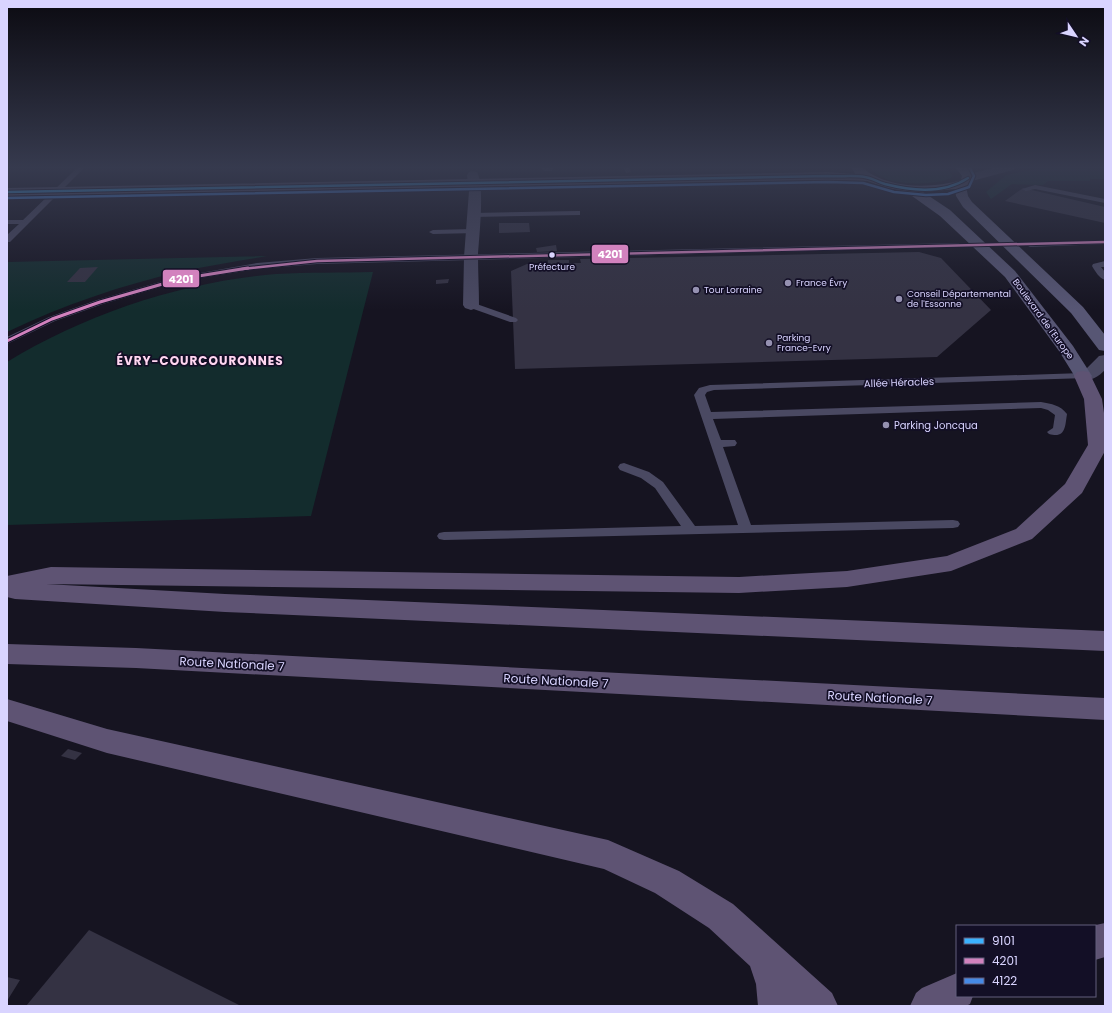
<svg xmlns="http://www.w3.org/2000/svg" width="1112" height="1013" viewBox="0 0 1112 1013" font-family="Poppins,sans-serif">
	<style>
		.green { fill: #132c2d }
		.building { fill: #343243 }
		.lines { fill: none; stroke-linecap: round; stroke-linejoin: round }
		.lane { fill: #4a4962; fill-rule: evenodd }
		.street { fill: #4a4962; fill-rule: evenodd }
		.secondary { fill: #575674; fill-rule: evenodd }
		.primary { fill: #5e5373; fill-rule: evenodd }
		.bus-1-casing { stroke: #130f26; stroke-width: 4.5 }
		.bus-2-far1-casing { stroke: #130f26; stroke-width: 4.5 }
		.bus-2-casing { stroke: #130f26; stroke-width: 5 }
		.bus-3-casing { stroke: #130f26; stroke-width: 4.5 }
		.bus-1 { stroke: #3bb2ff; stroke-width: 2.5 }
		.bus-2-far1 { stroke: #d282be; stroke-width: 2.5 }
		.bus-2 { stroke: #d282be; stroke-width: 3 }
		.bus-3 { stroke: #468ae6; stroke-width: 2.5 }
		.bus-dot { fill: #d9d4ff; stroke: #130f26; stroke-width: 1.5 }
		.poi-dot { fill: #9591b1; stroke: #130f26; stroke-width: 1.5 }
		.labels { text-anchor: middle; stroke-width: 3.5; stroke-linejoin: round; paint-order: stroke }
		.bus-label { font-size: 9px; fill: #d9d4ff; stroke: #130f26 }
		.far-poi-label { font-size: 9px; fill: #d9d4ff; stroke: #130f26; text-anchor: start }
		.far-street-label { font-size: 9px; fill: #d9d4ff; stroke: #130f26 }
		.street-label { font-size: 10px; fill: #d9d4ff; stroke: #130f26 }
		.poi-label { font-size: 10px; fill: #d9d4ff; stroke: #130f26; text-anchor: start }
		.far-district-label { font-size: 12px; font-weight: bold; letter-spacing: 1px; fill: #ffd6f0; stroke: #130f26 }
		.near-street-label { font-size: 12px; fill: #d9d4ff; stroke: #130f26 }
		.line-badge { stroke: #130f26; stroke-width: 1.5 }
		.badge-label { font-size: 11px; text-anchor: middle; font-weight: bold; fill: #fff }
	</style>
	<rect width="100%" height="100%" fill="#161421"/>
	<g class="green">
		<path d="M872,168H946L952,175L951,178C935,186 880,187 872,168Z"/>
		<polygon points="1059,168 1105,170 1105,179 1090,179 1090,181 1048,181 1043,185 1012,184 991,199 986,192 1006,175 1036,169"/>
		<path d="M267,256C239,261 211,265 183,271C122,285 63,305 7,332V262Z"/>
		<path d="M373,272L311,516L7,525V362C88,313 182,282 276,274C308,272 341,273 373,272Z"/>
	</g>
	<g class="building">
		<polygon points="1023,188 1105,207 1105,223 1005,201"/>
		<polygon points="499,223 529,223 530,232 499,233"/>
		<polygon points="556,245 557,251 537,252 536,248"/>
		<polygon points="919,252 941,258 991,310 937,357 515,369 511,271 527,264 548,264 548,260 569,260 569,263 581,263 580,259"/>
		<polygon points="98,267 85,282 67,282 80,268"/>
		<polygon points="449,279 448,283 436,284 436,280"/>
		<polygon points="68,749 82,753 75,760 61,756"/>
		<polygon points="89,930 241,1006 26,1006"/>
		<polygon points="7,977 20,980 7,1001"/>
	</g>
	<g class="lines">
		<g class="lane">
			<polygon points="77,168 84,168 10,242 7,242 7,235 19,224 7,224 7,220 23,220"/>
			<polygon points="624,168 630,168 631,172 626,173"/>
			<polygon points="1035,185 1105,199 1105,203 1035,189 1026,191 1022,189"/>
			<polygon points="577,211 580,211 580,215 473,217 469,215 473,213"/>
			<polygon points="473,229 476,229 476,233 433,234 429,232 433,230"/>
			<polygon points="1105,240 1105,244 1030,247 1026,245 1030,243"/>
			<polygon points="956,243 959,243 960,245 959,247 317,264 257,269 181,281 103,304 55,321 7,344 7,337 49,317 97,300 177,277 257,263 317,258"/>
			<path d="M1105,261V267H1101L1105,272V280C1099,278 1095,271 1092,266L1093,264Z"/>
			<polygon points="471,302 516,318 518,320 516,322 510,322 468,307 466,305 468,303"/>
			<path d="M1083,373L1088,376L1087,378L714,390L707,392L705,395L711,412L1041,402C1052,404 1060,405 1067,414C1065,426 1066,439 1049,434L1047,432L1053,428L1055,415L1048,410L1041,408L713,419L721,440H735L737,443L735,446L723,447L751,525L953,520L958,521L960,524L958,527L953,528L444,540L439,539L437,536L439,533L444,532L681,526L655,488L641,478L620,470L618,467L620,464L624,463L649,472L663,482L695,526L738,525L694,395L699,388L710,385Z"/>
		</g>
		<g class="street">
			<polygon points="542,168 554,168 552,171 544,171"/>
			<polygon points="994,168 1015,168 1013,170 968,182 964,181 962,178 964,175"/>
			<path d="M473,171L477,172C485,185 479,238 478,255C478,272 479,289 479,305L477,308L471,310L465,308L463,305L464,257L469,191L467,175L469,172Z"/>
			<path d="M1105,355V370C1097,378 1088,383 1077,380L1074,376L1077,372L1087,368L1099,356Z"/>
		</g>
		<path class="secondary" d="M852,168H863C887,189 932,189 961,180L962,176L956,168H968L974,176L970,185L966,186L968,196L972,202L1083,307L1105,335V351L1099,350L1071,313L963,207L956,196L955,189L923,192L950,210L1015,271L1073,346L1092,376L1089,380L1083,381L1077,380L1059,351L1005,277L940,216L905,191L888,188L867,181L828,180L7,196V188L828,172L855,174Z"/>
		<g class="primary">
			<polygon points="1083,371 1089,372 1102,399 1105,420 1105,451 1082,493 1032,539 951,571 847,587 739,593 46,584 225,594 1105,631 1105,651 225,612 15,599 7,597 7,576 51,567 739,577 847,571 947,556 1016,529 1065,484 1088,445 1084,399 1074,376 1077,372"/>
			<polygon points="7,644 136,648 1105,698 1105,720 136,668 7,664"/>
			<polygon points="7,699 107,729 608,840 679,871 733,904 832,993 838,1006 758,1006 756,984 750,966 709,928 655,893 604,869 107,753 7,721"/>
			<polygon points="1105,923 1105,957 1095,960 1095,926 1091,926"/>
			<polygon points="957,973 957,996 973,996 970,1004 966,1006 910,1006 916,993 922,988"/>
		</g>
		<g class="bus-1-casing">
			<path id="bus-1" d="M7,192L828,176C840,177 853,175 865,177C872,178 878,182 885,184C912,191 944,194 968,178"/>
		</g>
		<g class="bus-2-far1-casing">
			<polyline id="bus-2-far1" points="242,269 317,261 1105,242"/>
		</g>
		<g class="bus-2-casing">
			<polyline id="bus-2" points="7,341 52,319 100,302 180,279 248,268"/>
		</g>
		<g class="bus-3-casing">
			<polyline id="bus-3" points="7,198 828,182 863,183 894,192 926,195 948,194 969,187 974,176 970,168"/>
		</g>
		<use href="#bus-1" class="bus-1"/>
		<use href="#bus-2-far1" class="bus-2-far1"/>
		<use href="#bus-2" class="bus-2"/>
		<use href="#bus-3" class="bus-3"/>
	</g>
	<linearGradient id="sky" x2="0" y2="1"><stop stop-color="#0c0b12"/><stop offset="0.54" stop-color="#363a4e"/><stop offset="1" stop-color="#363a4e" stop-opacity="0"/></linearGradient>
	<rect width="1112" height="310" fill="url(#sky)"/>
	<circle class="bus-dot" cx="552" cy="255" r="3.5"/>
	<g class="poi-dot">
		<circle cx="788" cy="283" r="4"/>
		<circle cx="696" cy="290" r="4"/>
		<circle cx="899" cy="299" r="4"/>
		<circle cx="769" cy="343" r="4"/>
		<circle cx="886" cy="425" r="4"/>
	</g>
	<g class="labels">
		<g class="bus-label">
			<text x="552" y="270">Préfecture</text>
		</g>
		<g class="far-poi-label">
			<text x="796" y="286">France Évry</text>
			<text x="704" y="293">Tour Lorraine</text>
			<text x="907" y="297">Conseil Départemental<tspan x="907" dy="10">de l'Essonne</tspan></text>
			<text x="777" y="341">Parking<tspan x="777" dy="10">France-Evry</tspan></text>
		</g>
		<g class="far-street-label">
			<text transform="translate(1043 319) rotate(54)" y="3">Boulevard de l'Europe</text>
		</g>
		<g class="street-label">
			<text transform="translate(899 382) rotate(-2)" y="4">Allée Héracles</text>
		</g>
		<g class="poi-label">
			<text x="894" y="429">Parking Joncqua</text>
		</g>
		<g class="far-district-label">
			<text x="200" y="365">ÉVRY-COURCOURONNES</text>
		</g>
		<g class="near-street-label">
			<text transform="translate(232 664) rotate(3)" y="4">Route Nationale 7</text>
			<text transform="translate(556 681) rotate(3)" y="4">Route Nationale 7</text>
			<text transform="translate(880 698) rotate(3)" y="4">Route Nationale 7</text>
		</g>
	</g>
	<g class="line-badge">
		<rect x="591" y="244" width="38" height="20" rx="4" fill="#d282be"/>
		<rect x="162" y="269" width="38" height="19" rx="4" fill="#d282be"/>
	</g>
	<g class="badge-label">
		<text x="610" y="258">4201</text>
		<text x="181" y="283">4201</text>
	</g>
	<rect width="1112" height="1013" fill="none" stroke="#d9d4ff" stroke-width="16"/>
	<rect x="956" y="925" width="140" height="72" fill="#130f26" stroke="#625e7d"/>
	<rect x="964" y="938" width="20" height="6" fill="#3bb2ff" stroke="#625e7d"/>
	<text x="992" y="945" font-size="12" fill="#d9d4ff">9101</text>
	<rect x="964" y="958" width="20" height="6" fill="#d282be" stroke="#625e7d"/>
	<text x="992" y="965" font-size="12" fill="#d9d4ff">4201</text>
	<rect x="964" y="978" width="20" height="6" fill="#468ae6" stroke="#625e7d"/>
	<text x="992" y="985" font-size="12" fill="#d9d4ff">4122</text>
	<g transform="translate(1076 36) rotate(125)" stroke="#130f26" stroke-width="3" paint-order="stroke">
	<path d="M0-3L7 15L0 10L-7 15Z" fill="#d9d4ff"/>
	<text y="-6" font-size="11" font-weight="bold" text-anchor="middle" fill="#d9d4ff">N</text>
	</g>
</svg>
